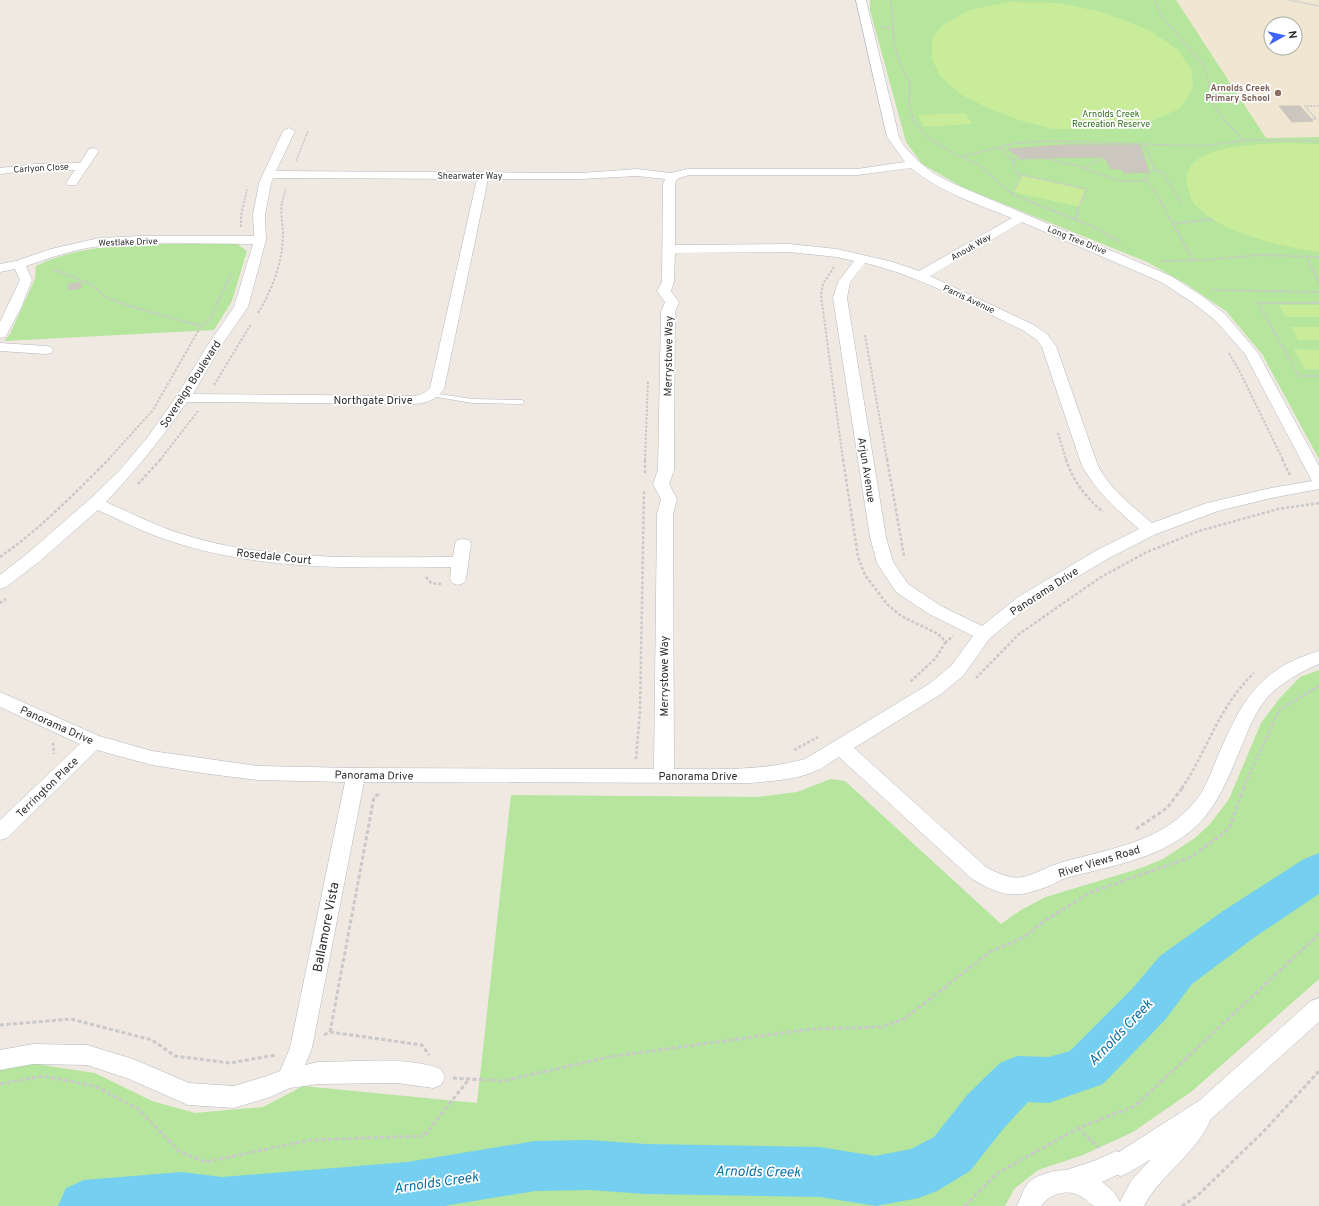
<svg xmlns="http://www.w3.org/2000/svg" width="1319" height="1206" viewBox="0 0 1319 1206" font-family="Overpass,sans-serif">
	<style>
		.education { fill: #f0e6d1; fill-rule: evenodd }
		.green { fill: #b6e59e }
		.pitch { fill: #c9ec9a }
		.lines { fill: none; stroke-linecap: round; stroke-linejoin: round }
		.river { fill: #75cff0; fill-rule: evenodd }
		.building { fill: #cbc7bf; stroke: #cbc5ba }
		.lane-casing { stroke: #b4b7c1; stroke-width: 1 }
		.street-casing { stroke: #b4b7c1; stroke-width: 1 }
		.path-far3 { stroke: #c9c9c9; stroke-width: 1.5; stroke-dasharray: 2 1; stroke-linecap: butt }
		.path-far2 { stroke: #c9c9c9; stroke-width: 2; stroke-dasharray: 2.5 1.5; stroke-linecap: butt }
		.path-far1 { stroke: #c9c9c9; stroke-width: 2.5; stroke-dasharray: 3 2; stroke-linecap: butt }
		.path { stroke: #c9c9c9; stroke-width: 3; stroke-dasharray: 4 2.5; stroke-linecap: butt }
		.lane { fill: #fff; fill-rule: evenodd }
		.street { fill: #fff; fill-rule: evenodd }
		.education-dot { fill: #8d6e63; stroke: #fff; stroke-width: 1.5 }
		.labels { text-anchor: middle; stroke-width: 3.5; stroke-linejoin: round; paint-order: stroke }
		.far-education-label { font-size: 9px; font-weight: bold; fill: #785e54; stroke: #fff; text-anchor: end }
		.far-park-label { font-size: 9px; fill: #2c6e1b; stroke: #fff }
		.far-street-label { font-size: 9px; fill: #2e2e2e; stroke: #fff }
		.street-label { font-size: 11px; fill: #2e2e2e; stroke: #fff }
		.near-street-label { font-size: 13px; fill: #2e2e2e; stroke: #fff }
		.near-water-label { font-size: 14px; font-style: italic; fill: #0d6fa3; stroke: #fff }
	</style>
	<rect width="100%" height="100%" fill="#efe9e1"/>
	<path class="education" d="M1176,0H1319V137L1266,138ZM1271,24H1295V48H1271Z"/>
	<g class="green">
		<polygon points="870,0 1176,0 1266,138 1319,137 1319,459 1262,354 1226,311 1186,284 1147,262 964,188 922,164 906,142 870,10"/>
		<path d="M145,244H237L247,251L232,301L214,330L4,341L10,334L35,279L36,266C70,249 108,246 145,244Z"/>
		<polygon points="1319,670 1319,979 1191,1092 1133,1132 1083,1155 1038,1170 1014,1189 1005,1206 0,1206 0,1067 29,1063 95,1073 152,1101 195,1113 263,1107 303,1086 477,1103 511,795 759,797 797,792 831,779 845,781 1001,924 1021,910 1046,897 1141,868 1163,859 1195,838 1210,824 1229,799 1261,723 1279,699 1300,677"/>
	</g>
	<g class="pitch">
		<polygon points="1008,2 1058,3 1102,12 1149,30 1177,49 1192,70 1193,89 1179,109 1149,122 1104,129 1053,129 1022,121 990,109 960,94 940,76 932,59 932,38 943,25 969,10"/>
		<polygon points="965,113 972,124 924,127 918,115"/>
		<path d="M1282,143L1319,144V252C1286,247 1249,239 1219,223C1212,219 1201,211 1195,205C1192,202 1190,195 1189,191C1171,145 1256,145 1282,143Z"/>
		<polygon points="1022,175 1086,189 1080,207 1013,192"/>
		<polygon points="1279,305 1319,305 1319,317 1286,317"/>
		<polygon points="1291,327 1319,327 1319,340 1298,340"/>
		<polygon points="1294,349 1319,350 1319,369 1305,369"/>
	</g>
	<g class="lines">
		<polygon class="river" points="1319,853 1319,894 1255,937 1192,984 1165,1020 1103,1084 1049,1103 1028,1102 1004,1128 970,1171 937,1191 919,1198 876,1206 820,1197 646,1194 589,1190 535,1191 444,1206 58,1206 66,1188 84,1180 182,1172 222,1177 407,1162 535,1141 589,1140 646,1144 820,1147 875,1156 911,1149 934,1137 968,1094 1000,1063 1017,1056 1049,1057 1070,1051 1131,990 1160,956 1223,911 1304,859"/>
	</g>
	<g class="building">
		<polygon points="1279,106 1300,106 1313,121 1292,122"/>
		<polygon points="1062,145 1140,145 1149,172 1124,173 1121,169 1111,169 1104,157 1020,158 1008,149"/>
		<polygon points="81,282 81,288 68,290 69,284"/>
	</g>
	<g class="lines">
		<g class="lane-casing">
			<polygon id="lane" points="433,393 472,399 522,400 525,402 522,404 472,403 431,396 430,395"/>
		</g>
		<g class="street-casing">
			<g id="street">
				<path d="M856,0H866L899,137L904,146L917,160L933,173L952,183L1171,276L1202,296L1225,314L1258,353L1319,466V489L1271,498L1218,511L1156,534L1109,558L1030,605L990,638L963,676L941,694L854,748L986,867C1024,888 1027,873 1063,862C1108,849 1158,843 1191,806C1204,793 1210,775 1217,758C1241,703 1257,669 1319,651V664C1300,672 1280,683 1266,699C1258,709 1252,721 1247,733C1232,767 1221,805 1192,830C1156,860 1109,866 1066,878C1060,880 1054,884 1049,886C1015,899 1003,897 972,879L839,757C832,761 825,767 818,770C797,780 772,781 749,783L364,782L312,1048L305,1065L318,1062C356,1062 405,1056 441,1069L445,1077L441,1085L433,1088L397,1083L318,1084L290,1088L270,1097L234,1108L188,1105L129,1079L87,1065L33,1064L0,1070V1050L33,1044L87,1045L133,1059L189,1083L234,1086L267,1076L280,1071L290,1048L345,782L258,780L209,774L152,765L97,750L7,838L0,840V820L80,744L0,707V692L99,736L152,751L258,766L356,768L654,769L657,514L661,499L653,484L658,470L661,312L665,302L657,291L662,282L663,184L665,179L637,176L581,179H488L444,389C436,400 427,403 414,404L187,402C162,438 136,470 106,502C131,513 156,526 182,534C268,562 363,557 453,557L455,544L457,540L463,539L469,540L471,544L466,579L464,583L458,585L452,583L450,579L451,567C357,568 261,571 170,541C145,533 122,521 98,510L40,561L6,587L0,589V575L28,553L90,499L119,471L147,438L176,397L207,346L234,307L253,244C202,244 150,240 100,246C75,249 50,258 26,266L32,280L21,308L7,334L5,337L0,338V322L20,280L15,269L0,272V264L16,261L51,249L99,238L141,236H254L253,215L259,183L283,131L289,128L295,131L276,171L581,173L637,169L671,173L688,169H857L905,162L887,137ZM911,168C940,192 977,204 1012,218L919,271L893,262L837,249L789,244L675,245V184L677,179L689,175H857ZM273,178L477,179L430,388C425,393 421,395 414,396L193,394L221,346L248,307L266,240L265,215L271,183ZM1022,222L1161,282L1192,302L1215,320L1245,354L1312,481L1271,488L1207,503L1152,523C1132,506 1111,490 1098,466L1056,346L1047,334L1034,325L930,276ZM789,252L837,257L854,261L838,282L833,298L870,537L877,563L896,592L929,614L973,636L951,666L929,684L805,759C762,771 718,769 674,769L673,514L677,499L669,484L674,470L675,312L679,302L671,291L674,282L675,253ZM865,263C921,276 973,306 1024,331L1037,340L1042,347L1082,466C1097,492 1117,510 1139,529L1097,550L1018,597L982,626L941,606L908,584L893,562L886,537L847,298L850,282Z"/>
				<polygon points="93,148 97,149 99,151 76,185 68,185 66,183 75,170 35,170 0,174 0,168 35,164 80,163 89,149"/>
				<polygon points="0,343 46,346 51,347 53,350 51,353 46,354 0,351"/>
				<path d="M1319,998V1022L1211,1119C1197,1153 1160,1175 1144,1206C1134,1206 1103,1206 1095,1206C1090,1205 1086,1199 1082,1197C1069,1188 1050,1193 1041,1206H1017L1024,1189L1029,1182L1036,1177L1053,1171L1066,1170L1094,1161L1116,1151L1119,1152L1200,1100L1311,1001ZM1151,1159L1131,1181L1120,1202L1114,1192L1102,1182L1117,1175L1121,1176L1130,1172Z"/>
			</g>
		</g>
		<g class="path-far3">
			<polyline points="890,0 892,9 894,44 900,64 910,82 909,103 914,122 926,136 959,157 1017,143 1048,141 1201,146 1251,140 1319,141"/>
			<path d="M1154,0L1163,18L1202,63C1209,74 1208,87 1212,100C1218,115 1232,128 1243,140"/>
			<polyline points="1289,0 1319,6"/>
			<polyline points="882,27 892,28"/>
			<polyline points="1311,119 1316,119 1305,106 1319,106"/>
			<polyline points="1143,143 1155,169 1145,177 1162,203"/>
			<polyline points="1000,147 1012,160 1043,158 1075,165 1120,181 1147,181"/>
			<polyline points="963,157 979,165 1012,194 1034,203"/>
			<polyline points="1012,160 1017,174 1086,189 1081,203"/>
			<polyline points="296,161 308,131"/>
			<polyline points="1084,168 1104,157"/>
			<polyline points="1155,169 1162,172 1181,203"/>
			<polyline points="1012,194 1022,175"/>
			<polyline points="244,203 247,189"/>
			<polyline points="282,203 286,188"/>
		</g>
		<g class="path-far2">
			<polyline points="1031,202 1092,226 1122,243"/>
			<polyline points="1161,202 1193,260"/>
			<polyline points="1180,202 1181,203"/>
			<polyline points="1075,219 1081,202"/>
			<polyline points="1172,224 1213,219"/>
			<polyline points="241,227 241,216 244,202"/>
			<polyline points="1306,256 1319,283"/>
			<polyline points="1162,261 1206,260 1259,255 1319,257"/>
			<polyline points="834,267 823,284 821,295 843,460"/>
			<polyline points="52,269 89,283 106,297 126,305 201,326"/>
			<polyline points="1212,290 1319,292"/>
			<polyline points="1319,303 1258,303 1299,376 1319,376"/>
			<path d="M258,313C272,290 282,264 283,236C283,225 280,213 282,202"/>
			<polyline points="865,335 887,460"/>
			<polyline points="1229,353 1239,370 1283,460"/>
			<polyline points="214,385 251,324"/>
			<polyline points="1058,433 1066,460"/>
			<polyline points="108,460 153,410 201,326 210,319 232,272"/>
			<polyline points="160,460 198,411"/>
			<polyline points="645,460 648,380"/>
		</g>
		<g class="path-far1">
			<polyline points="843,459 858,557 865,575 887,604 901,616 936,633 942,637 945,643 935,659 910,682"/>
			<polyline points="887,459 904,556"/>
			<path d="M1066,459C1073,482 1086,497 1103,512"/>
			<polyline points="1282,459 1290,475"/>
			<polyline points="645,473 645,459"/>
			<polyline points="138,484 161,459"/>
			<path d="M0,557C40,529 74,494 109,459"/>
			<polyline points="426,577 431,583 442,584"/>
			<polyline points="0,603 6,599"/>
			<polyline points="945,643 953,636"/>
			<polyline points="976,678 1019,634 1101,577 1147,552 1199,531 1278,509 1319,503"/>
			<polyline points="53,743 54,754"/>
			<polyline points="794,750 818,737"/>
			<polyline points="636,759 640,711 644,490"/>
			<path d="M1182,788C1209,748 1217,709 1254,673"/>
			<polyline points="1243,788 1280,709 1319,686"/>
		</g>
		<g class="path">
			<polyline points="1136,829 1167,808 1183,787"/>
			<polyline points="0,1025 71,1019 152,1040 175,1056 230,1063 276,1055"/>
			<polyline points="330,1032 374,797 381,793"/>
			<polyline points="324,1035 330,1032 422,1045 429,1055"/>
			<polyline points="453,1078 503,1081 608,1057 811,1029 881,1027 904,1019 990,952 1024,937 1043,922 1089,893 1191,857 1229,829 1244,787"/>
			<polyline points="0,1084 43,1076 95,1086 138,1109 179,1151 205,1162 310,1140 424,1136 469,1079"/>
			<polyline points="1078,1128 1099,1148"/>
			<polyline points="965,1206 996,1174 1078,1128 1135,1106 1319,934"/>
			<polyline points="1182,1206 1197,1196 1265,1130 1319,1071"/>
		</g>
		<use href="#lane" class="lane"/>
		<use href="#street" class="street"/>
	</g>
	<circle class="education-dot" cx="1278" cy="93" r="4"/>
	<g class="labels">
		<g class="far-education-label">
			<text x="1270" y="91">Arnolds Creek<tspan x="1270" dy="10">Primary School</tspan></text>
		</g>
		<g class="far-park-label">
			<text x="1111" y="117">Arnolds Creek<tspan x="1111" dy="10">Recreation Reserve</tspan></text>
		</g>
		<g class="far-street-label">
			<text transform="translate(41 168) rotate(-3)" y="3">Carlyon Close</text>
			<text x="470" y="179">Shearwater Way</text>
			<text transform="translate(1077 240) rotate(22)" y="3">Long Tree Drive</text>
			<text transform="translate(128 242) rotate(-2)" y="3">Westlake Drive</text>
			<text transform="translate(971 247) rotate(-30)" y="3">Anouk Way</text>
			<text transform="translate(969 299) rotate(25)" y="3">Parris Avenue</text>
		</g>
		<g class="street-label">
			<text transform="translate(668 356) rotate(-89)" y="4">Merrystowe Way</text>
			<text transform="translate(190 384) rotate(-57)" y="4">Sovereign Boulevard</text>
			<text x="373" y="404">Northgate Drive</text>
			<text transform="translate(867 470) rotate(81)" y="4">Arjun Avenue</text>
			<text transform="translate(274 556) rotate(6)" y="4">Rosedale Court</text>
			<text transform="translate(1044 591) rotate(-33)" y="4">Panorama Drive</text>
			<text transform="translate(664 676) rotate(-90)" y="4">Merrystowe Way</text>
			<text transform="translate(57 725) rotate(24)" y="4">Panorama Drive</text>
			<text transform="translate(374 775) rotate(1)" y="4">Panorama Drive</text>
			<text x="698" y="780">Panorama Drive</text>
			<text transform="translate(47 787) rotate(-44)" y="4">Terrington Place</text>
			<text transform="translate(1099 861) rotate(-17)" y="4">River Views Road</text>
		</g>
		<g class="near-street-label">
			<text transform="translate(325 927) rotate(-79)" y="5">Ballamore Vista</text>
		</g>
		<g class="near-water-label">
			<text transform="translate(1120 1032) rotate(-46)" y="5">Arnolds Creek</text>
			<text transform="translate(758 1171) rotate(1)" y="5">Arnolds Creek</text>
			<text transform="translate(436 1182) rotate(-8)" y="5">Arnolds Creek</text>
		</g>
	</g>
	<g transform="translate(1283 36) rotate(82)"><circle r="19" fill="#ffffff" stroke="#ababab"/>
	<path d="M0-3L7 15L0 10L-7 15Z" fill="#4264fb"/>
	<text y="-6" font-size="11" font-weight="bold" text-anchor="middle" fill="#2e2e2e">N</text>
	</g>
</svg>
